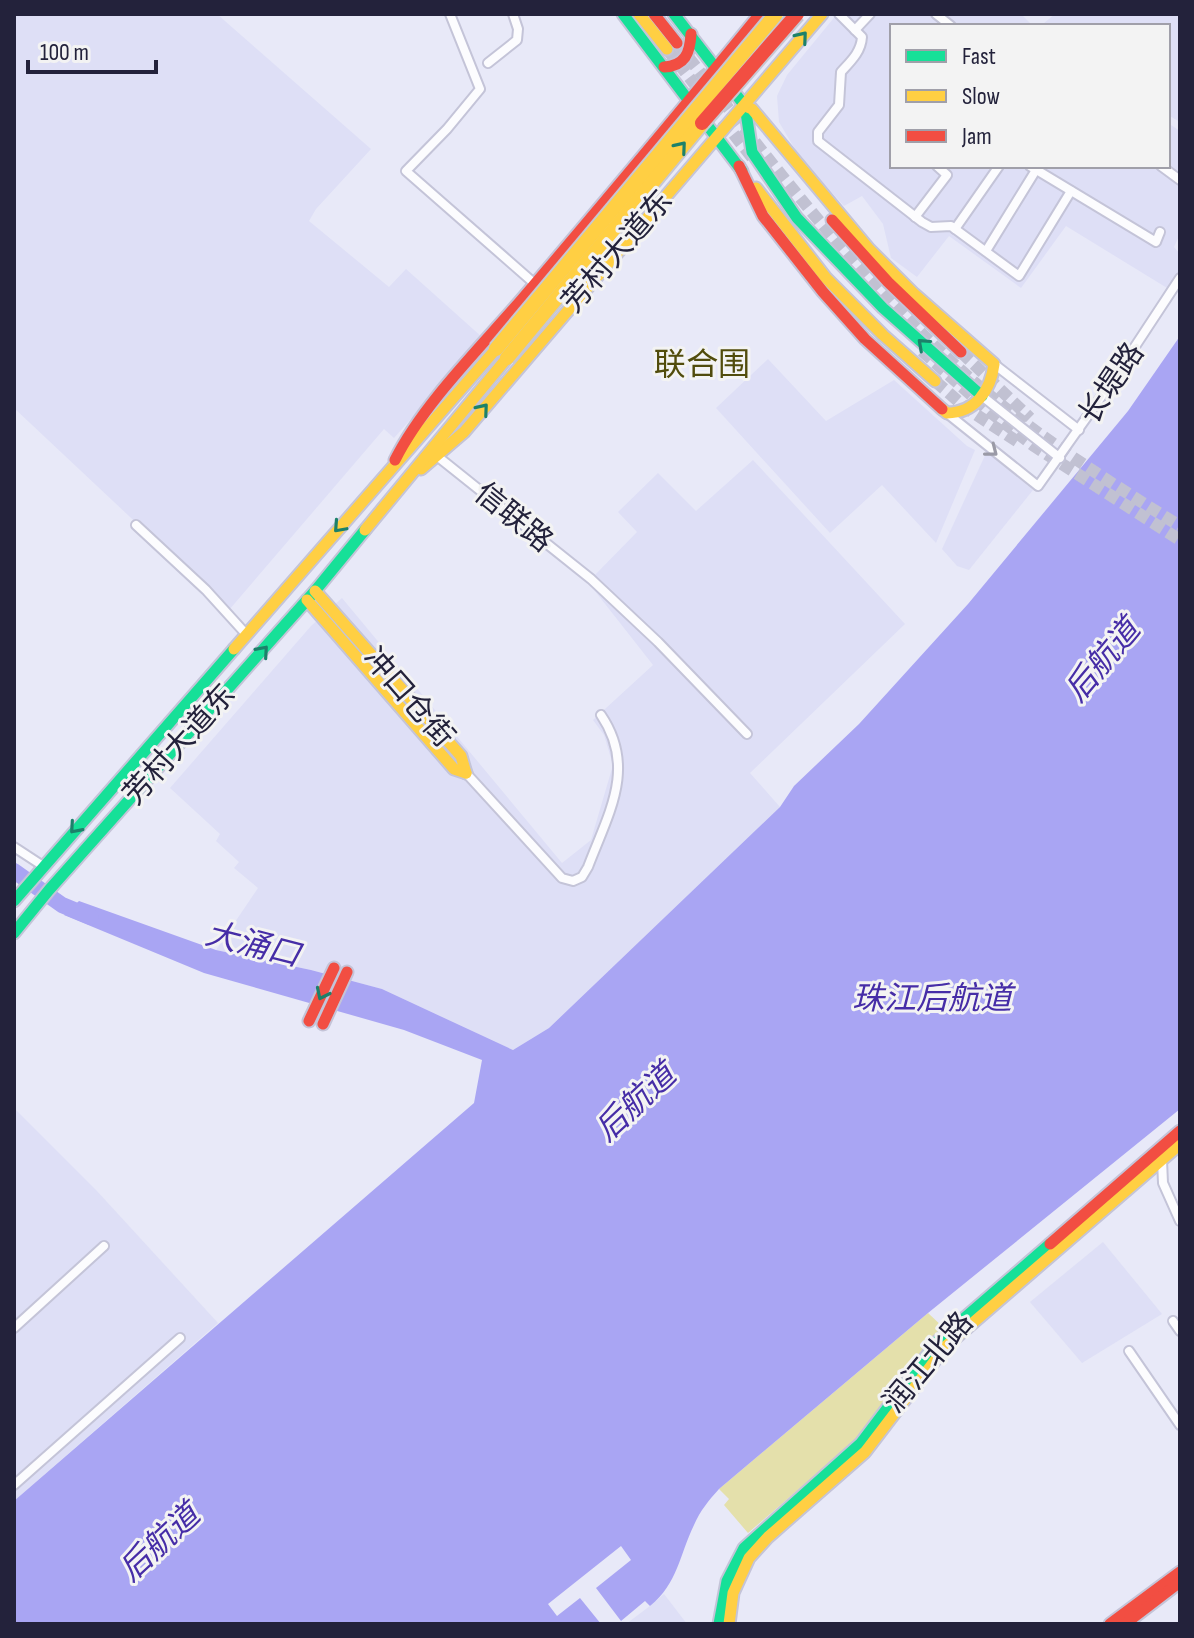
<svg xmlns="http://www.w3.org/2000/svg" width="1194" height="1638" viewBox="0 0 1194 1638" font-family="'Sofia Sans Condensed','Noto Sans SC',sans-serif">
	<style>
		.built { fill: #dedff6 }
		.green { fill: #e4e0ab }
		.water { fill: #a9a5f3 }
		.lines { fill: none; stroke-linecap: round; stroke-linejoin: round }
		.river { stroke: #a9a5f3; stroke-width: 16 }
		.primary-tunnel { stroke: #c1c1d2; stroke-width: 12; stroke-dasharray: 12 6; stroke-linecap: butt }
		.street-casing { stroke: #c4c4d8; stroke-width: 12 }
		.fast-casing { stroke: #c4c4d8; stroke-width: 15 }
		.slow-casing { stroke: #c4c4d8; stroke-width: 15 }
		.jam-casing { stroke: #c4c4d8; stroke-width: 15 }
		.street { stroke: #fcfcfe; stroke-width: 8 }
		.fast { stroke: #16e098; stroke-width: 11 }
		.slow { stroke: #ffcf43; stroke-width: 11 }
		.jam { stroke: #f24e42; stroke-width: 11 }
		.slow-bridge-casing { stroke: #c7c7d2; stroke-width: 18; stroke-linecap: butt }
		.jam-bridge-casing { stroke: #c7c7d2; stroke-width: 18; stroke-linecap: butt }
		.slow-bridge { stroke: #ffcf43; stroke-width: 14 }
		.jam-bridge { stroke: #f24e42; stroke-width: 14 }
		.oneway { stroke: #1c816a }
		.oneway2 { stroke: #9a9aa6 }
		.labels { text-anchor: middle; stroke-width: 6; stroke-linejoin: round; paint-order: stroke }
		.street-label { font-size: 30px; fill: #23223b; stroke: #f3f3f3 }
		.neighbourhood-label { font-size: 32px; fill: #514c0c; stroke: #f3f3f3 }
		.water-label { font-size: 32px; font-style: italic; fill: #462da7; stroke: #f3f3f3 }
	</style>
	<rect width="100%" height="100%" fill="#e8e9f8"/>
	<g class="built">
		<polygon points="14,14 217,14 371,149 316,209 309,221 389,287 406,269 483,338 394,438 384,429 229,610 14,408"/>
		<polygon points="837,14 1021,14 1033,26 892,26 892,166 1168,166 1168,123 1180,131 1180,234 1174,247 1180,254 1180,278 1172,291 1066,226 1021,288 949,236 917,277 891,258 883,224 862,196 844,206 799,156 779,122 777,96 787,75"/>
		<polygon points="1055,14 1180,14 1180,122 1168,115 1168,26 1045,26 1043,24"/>
		<polygon points="768,359 826,421 894,380 967,446 975,450 936,543 882,485 830,533 716,408"/>
		<polygon points="987,451 1033,490 969,570 957,566 942,549"/>
		<polygon points="753,460 905,624 750,773 780,807 549,1028 513,1050 382,989 311,970 216,950 258,888 234,868 239,862 216,841 220,834 170,788 311,626 342,598 562,863 591,840 613,765 604,735 593,720 653,665 591,586 591,579 637,532 618,512 658,473 696,511"/>
		<polygon points="14,1108 96,1190 218,1323 14,1501"/>
		<polygon points="1103,1242 1162,1314 1082,1363 1030,1302"/>
		<polygon points="664,1594 687,1624 626,1624 650,1606"/>
	</g>
	<polygon class="green" points="928,1313 943,1327 859,1437 748,1533 724,1505 729,1499 719,1489"/>
	<path class="water" d="M1180,336V1109L928,1313L719,1489C709,1500 700,1511 694,1525C679,1556 678,1583 650,1606L645,1601L621,1621L596,1588L631,1560L621,1546L548,1604L557,1616L580,1598L601,1624H14V1501L474,1103L482,1060L404,1030L204,973L64,915L79,901L216,950L311,970L382,989L513,1050L549,1028L780,807L794,786L859,724L968,604L1128,411Z"/>
	<g class="lines">
		<polyline class="river" points="14,871 62,905 91,917"/>
		<g class="primary-tunnel">
			<path d="M677,43C781,174 881,311 1014,415C1067,455 1123,491 1180,526"/>
			<polyline points="667,49 754,160"/>
			<polyline points="922,351 990,412 1034,446 1180,540"/>
			<polyline points="961,352 1030,418"/>
			<polyline points="935,381 966,408 1018,442"/>
		</g>
		<g class="street-casing">
			<g id="street">
				<polyline points="450,14 480,89 447,129 406,171 535,284"/>
				<path d="M839,14L862,37C861,52 851,61 841,72L839,105L818,132V141L922,222L931,227L951,226L1019,276L1071,191"/>
				<polyline points="936,14 951,26"/>
				<polyline points="855,30 870,14"/>
				<polyline points="488,63 517,40 518,29 513,14"/>
				<polyline points="1030,166 1156,242 1160,232"/>
				<polyline points="1161,166 1180,180"/>
				<polyline points="915,217 947,175 937,166"/>
				<polyline points="955,229 999,166"/>
				<polyline points="986,251 1036,170"/>
				<polyline points="994,364 1079,430"/>
				<polyline points="982,396 1060,458"/>
				<polyline points="948,414 1038,486 1111,383 1180,278"/>
				<polyline points="437,456 591,579 658,642 747,734"/>
				<polyline points="136,525 206,590 246,634"/>
				<path d="M466,773L562,878L573,881L582,877L588,867C608,814 637,768 601,715"/>
				<polyline points="14,847 43,866"/>
				<polyline points="1162,1160 1163,1183 1180,1221"/>
				<polyline points="1173,1321 1180,1331"/>
				<polyline points="14,1328 104,1246"/>
				<polyline points="1129,1351 1180,1425"/>
				<polyline points="14,1485 180,1338"/>
			</g>
		</g>
		<g class="fast-casing">
			<g id="fast">
				<polyline points="623,14 742,171"/>
				<polyline points="674,14 748,110"/>
				<polyline points="745,106 752,152 797,218 883,308 982,396"/>
				<polyline points="14,901 234,649"/>
				<polyline points="14,933 49,890 315,591 365,530"/>
				<polyline points="719,1624 727,1581 744,1548 861,1443 938,1341 1050,1244"/>
			</g>
		</g>
		<g class="slow-casing">
			<g id="slow">
				<polyline points="639,14 667,49"/>
				<path d="M745,106L752,109L869,249L914,294L994,364C991,390 975,413 947,413L942,409"/>
				<polyline points="756,188 826,278 883,335 935,381"/>
				<polyline points="421,469 464,432 822,14"/>
				<polyline points="365,530 507,358"/>
				<polyline points="315,591 461,756 466,773"/>
				<polyline points="307,600 454,769 466,773"/>
				<polyline points="234,649 496,349"/>
				<polyline points="729,1624 733,1593 749,1558 768,1537 865,1452 946,1346 1180,1144"/>
			</g>
		</g>
		<g class="jam-casing">
			<g id="jam">
				<polyline points="654,14 677,43"/>
				<path d="M664,67C685,66 690,53 691,34"/>
				<polyline points="739,166 763,216 823,292 865,339 942,409"/>
				<polyline points="832,220 888,282 961,352"/>
				<path d="M395,460C423,404 481,347 523,298C603,204 682,110 760,14"/>
				<polyline points="309,1021 334,968"/>
				<polyline points="323,1024 347,972"/>
				<polyline points="1050,1244 1180,1131"/>
				<polyline points="1110,1624 1180,1572"/>
				<polyline points="1125,1624 1180,1582"/>
			</g>
		</g>
		<use href="#street" class="street"/>
		<use href="#fast" class="fast"/>
		<use href="#slow" class="slow"/>
		<use href="#jam" class="jam"/>
		<g class="slow-bridge-casing">
			<g id="slow-bridge">
				<polyline points="496,349 776,14"/>
				<polyline points="507,358 702,123"/>
			</g>
		</g>
		<g class="jam-bridge-casing">
			<polyline id="jam-bridge" points="702,123 797,14"/>
		</g>
		<use href="#slow-bridge" class="slow-bridge"/>
		<use href="#jam-bridge" class="jam-bridge"/>
	</g>
	<defs><path id="oneway-chevron" d="M-2-3.5L2.5 0L-2 3.5" fill="none" stroke-width="1.6" stroke-linecap="round" stroke-linejoin="round" transform="scale(2)"/></defs>
	<g class="oneway">
		<use href="#oneway-chevron" transform="translate(802 37) rotate(-50)"/>
		<use href="#oneway-chevron" transform="translate(681 147) rotate(-50)"/>
		<use href="#oneway-chevron" transform="translate(923 344) rotate(-138)"/>
		<use href="#oneway-chevron" transform="translate(483 409) rotate(-50)"/>
		<use href="#oneway-chevron" transform="translate(339 527) rotate(132)"/>
		<use href="#oneway-chevron" transform="translate(263 651) rotate(-49)"/>
		<use href="#oneway-chevron" transform="translate(75 828) rotate(131)"/>
		<use href="#oneway-chevron" transform="translate(322 994) rotate(116)"/>
	</g>
	<use class="oneway2" href="#oneway-chevron" transform="translate(992 451) rotate(38)"/>
	<g class="labels">
		<g class="street-label">
			<text transform="translate(617 251) rotate(-49)" y="10">芳村大道东</text>
			<text transform="translate(1111 383) rotate(-56)" y="10">长堤路</text>
			<text transform="translate(514 517) rotate(39)" y="10">信联路</text>
			<text transform="translate(409 697) rotate(49)" y="10">冲口仓街</text>
			<text transform="translate(179 744) rotate(-48)" y="10">芳村大道东</text>
			<text transform="translate(928 1362) rotate(-50)" y="10">润江北路</text>
		</g>
		<g class="neighbourhood-label">
			<text x="702" y="375">联合围</text>
		</g>
		<g class="water-label">
			<text transform="translate(1102 660) rotate(-50)" y="11">后航道</text>
			<text transform="translate(253 944) rotate(14)" y="11">大涌口</text>
			<text x="932" y="1009">珠江后航道</text>
			<text transform="translate(635 1102) rotate(-43)" y="11">后航道</text>
			<text transform="translate(159 1542) rotate(-43)" y="11">后航道</text>
		</g>
	</g>
	<rect width="1194" height="1638" fill="none" stroke="#23223b" stroke-width="32"/>
	<rect x="890" y="24" width="280" height="144" fill="#f3f3f3" stroke="#a09fa9" stroke-width="2"/>
	<rect x="906" y="50" width="40" height="12" fill="#16e098" stroke="#a09fa9" stroke-width="2"/>
	<text x="962" y="64" font-size="24" fill="#23223b">Fast</text>
	<rect x="906" y="90" width="40" height="12" fill="#ffcf43" stroke="#a09fa9" stroke-width="2"/>
	<text x="962" y="104" font-size="24" fill="#23223b">Slow</text>
	<rect x="906" y="130" width="40" height="12" fill="#f24e42" stroke="#a09fa9" stroke-width="2"/>
	<text x="962" y="144" font-size="24" fill="#23223b">Jam</text>
	<path d="M28 60v12h128v-12" fill="none" stroke="#23223b" stroke-width="4"/>
	<text x="40" y="60" font-size="24" fill="#23223b" stroke="#f3f3f3" stroke-width="6" paint-order="stroke">100 m</text>
</svg>
